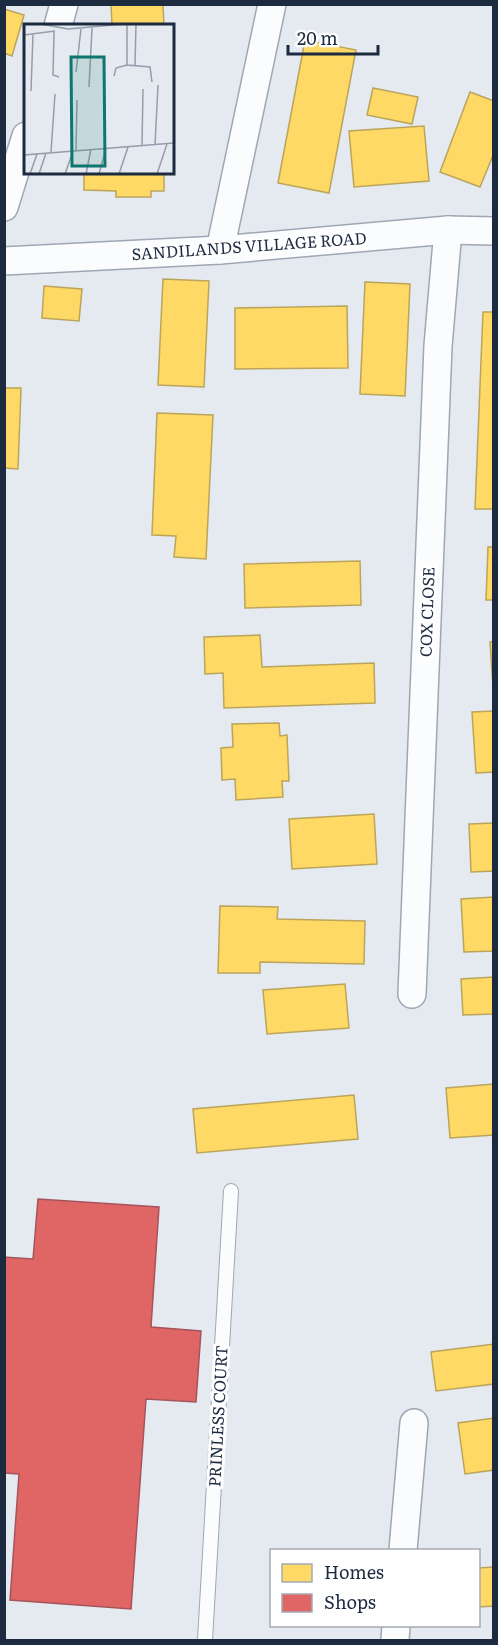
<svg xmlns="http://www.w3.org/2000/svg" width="498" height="1645" viewBox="0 0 498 1645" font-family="Literata,serif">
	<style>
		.homes { fill: #ffd966; stroke: #bba55b; stroke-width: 1.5 }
		.shops { fill: #e06666; stroke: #a6545b; stroke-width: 1.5 }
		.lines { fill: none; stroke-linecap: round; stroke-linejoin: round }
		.lane-casing { stroke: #9fa7b4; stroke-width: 16 }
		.street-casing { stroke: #9fa7b4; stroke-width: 30 }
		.lane { stroke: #fbfcfd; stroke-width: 14 }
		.street { stroke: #fbfcfd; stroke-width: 27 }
		.labels { text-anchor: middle; stroke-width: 6; stroke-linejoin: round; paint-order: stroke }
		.street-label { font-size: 16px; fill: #1d2b41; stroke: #fff }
		.inset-road { fill: none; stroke: #959daa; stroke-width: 1.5 }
		.view { fill: #0f766e; fill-opacity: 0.15; stroke: #0f766e; stroke-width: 3 }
		.inset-edge { fill: none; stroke: #1d2b41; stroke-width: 3 }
	</style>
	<rect width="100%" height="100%" fill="#e5e9f0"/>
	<g class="homes">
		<polygon points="111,4 163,4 164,26 112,26"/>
		<polygon points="4,9 24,15 12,56 4,53"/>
		<polygon points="305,40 356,50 329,193 278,183"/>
		<polygon points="373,88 418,97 412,124 367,115"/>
		<polygon points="470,92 494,101 494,153 480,187 440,172"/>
		<polygon points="424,126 429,181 354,187 349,131"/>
		<polygon points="84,172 164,172 164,191 151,191 151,197 116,197 116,191 84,190"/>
		<polygon points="163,279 209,281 204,387 158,385"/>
		<polygon points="365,282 410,284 405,396 360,394"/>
		<polygon points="44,286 82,289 79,321 42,318"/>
		<polygon points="347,306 348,368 235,369 235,308"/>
		<polygon points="483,312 494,312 494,509 475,509"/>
		<polygon points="4,388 21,388 18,469 4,468"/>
		<polygon points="157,413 213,415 206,559 174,557 176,536 152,535"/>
		<polygon points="488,547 494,547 494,600 486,600"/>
		<polygon points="360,561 361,605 245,608 244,564"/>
		<polygon points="260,635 262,667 374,663 375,703 224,708 223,673 205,674 204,637"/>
		<polygon points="490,642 494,642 494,686 493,686"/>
		<polygon points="494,711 494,772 476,773 472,712"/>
		<polygon points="279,723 280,736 287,735 289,781 282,781 283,797 236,800 235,779 222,780 221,748 233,747 232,724"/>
		<polygon points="374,814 377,864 292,869 289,819"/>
		<polygon points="494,823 494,871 471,872 469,824"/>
		<polygon points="494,897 494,951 464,952 461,899"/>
		<polygon points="220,906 278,907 277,919 365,921 364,964 260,962 260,973 218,973"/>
		<polygon points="494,977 494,1014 463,1015 461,979"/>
		<polygon points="345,984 349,1028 267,1034 263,990"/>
		<polygon points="494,1084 494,1135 450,1138 446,1088"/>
		<polygon points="354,1095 358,1139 197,1153 193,1109"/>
		<polygon points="494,1344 494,1384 436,1391 431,1352"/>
		<polygon points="494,1418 494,1470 465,1474 458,1423"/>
		<polygon points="494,1567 494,1606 478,1607 478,1568"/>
	</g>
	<polygon class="shops" points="38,1199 159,1207 151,1327 201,1331 196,1402 146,1399 131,1609 10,1600 19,1474 4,1473 4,1257 33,1259"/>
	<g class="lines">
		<g class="lane-casing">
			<polyline id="lane" points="205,1640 231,1191"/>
		</g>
		<g class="street-casing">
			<g id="street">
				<polyline points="58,26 64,4"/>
				<polyline points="4,207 26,136"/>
				<polyline points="220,250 272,4"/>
				<polyline points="4,261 220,250 448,230 494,231"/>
				<polyline points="412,994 438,346 448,230"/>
				<polyline points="403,1550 414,1423"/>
				<polyline points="395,1640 396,1626"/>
			</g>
		</g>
		<use href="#lane" class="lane"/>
		<use href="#street" class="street"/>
	</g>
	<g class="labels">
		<g class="street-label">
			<text transform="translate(249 246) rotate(-4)" y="6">SANDILANDS VILLAGE ROAD</text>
			<text transform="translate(427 612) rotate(-88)" y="6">COX CLOSE</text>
			<text transform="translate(218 1416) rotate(-87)" y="6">PRINLESS COURT</text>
		</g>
	</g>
	<g transform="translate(24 24)">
		<rect width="150" height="150" fill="#e5e9f0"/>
		<path class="inset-road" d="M17,0L44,5L100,0M103,0V41L126,43L128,58M30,8L29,51L35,53M0,11L31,7M111,41L112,0M52,48L57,5M90,52L92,44L103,41M65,63L68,4M7,67L9,10M131,121L134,61M118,122L119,65M52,127L53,76M27,128L31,70M0,131L150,119M6,150L13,130M15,150L22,129M41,150L49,127M62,150L67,125M75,150L82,124M95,150L104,123M133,150L143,120"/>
		<path class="view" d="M47,33H80L81,142H48Z"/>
		<rect width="150" height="150" class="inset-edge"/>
	</g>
	<rect width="498" height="1645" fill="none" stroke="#1d2b41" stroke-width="12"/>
	<rect x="270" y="1549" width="210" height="78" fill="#ffffff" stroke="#a5aab3" stroke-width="1.5"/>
	<rect x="282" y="1564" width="30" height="18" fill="#ffd966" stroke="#a5aab3" stroke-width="1.5"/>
	<text x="324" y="1579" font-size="18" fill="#1d2b41">Homes</text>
	<rect x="282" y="1594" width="30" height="18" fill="#e06666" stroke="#a5aab3" stroke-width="1.5"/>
	<text x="324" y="1609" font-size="18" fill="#1d2b41">Shops</text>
	<path d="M288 45v9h90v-9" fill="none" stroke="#1d2b41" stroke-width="3"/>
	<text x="297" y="45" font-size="18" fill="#1d2b41" stroke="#ffffff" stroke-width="4.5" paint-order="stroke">20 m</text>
</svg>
